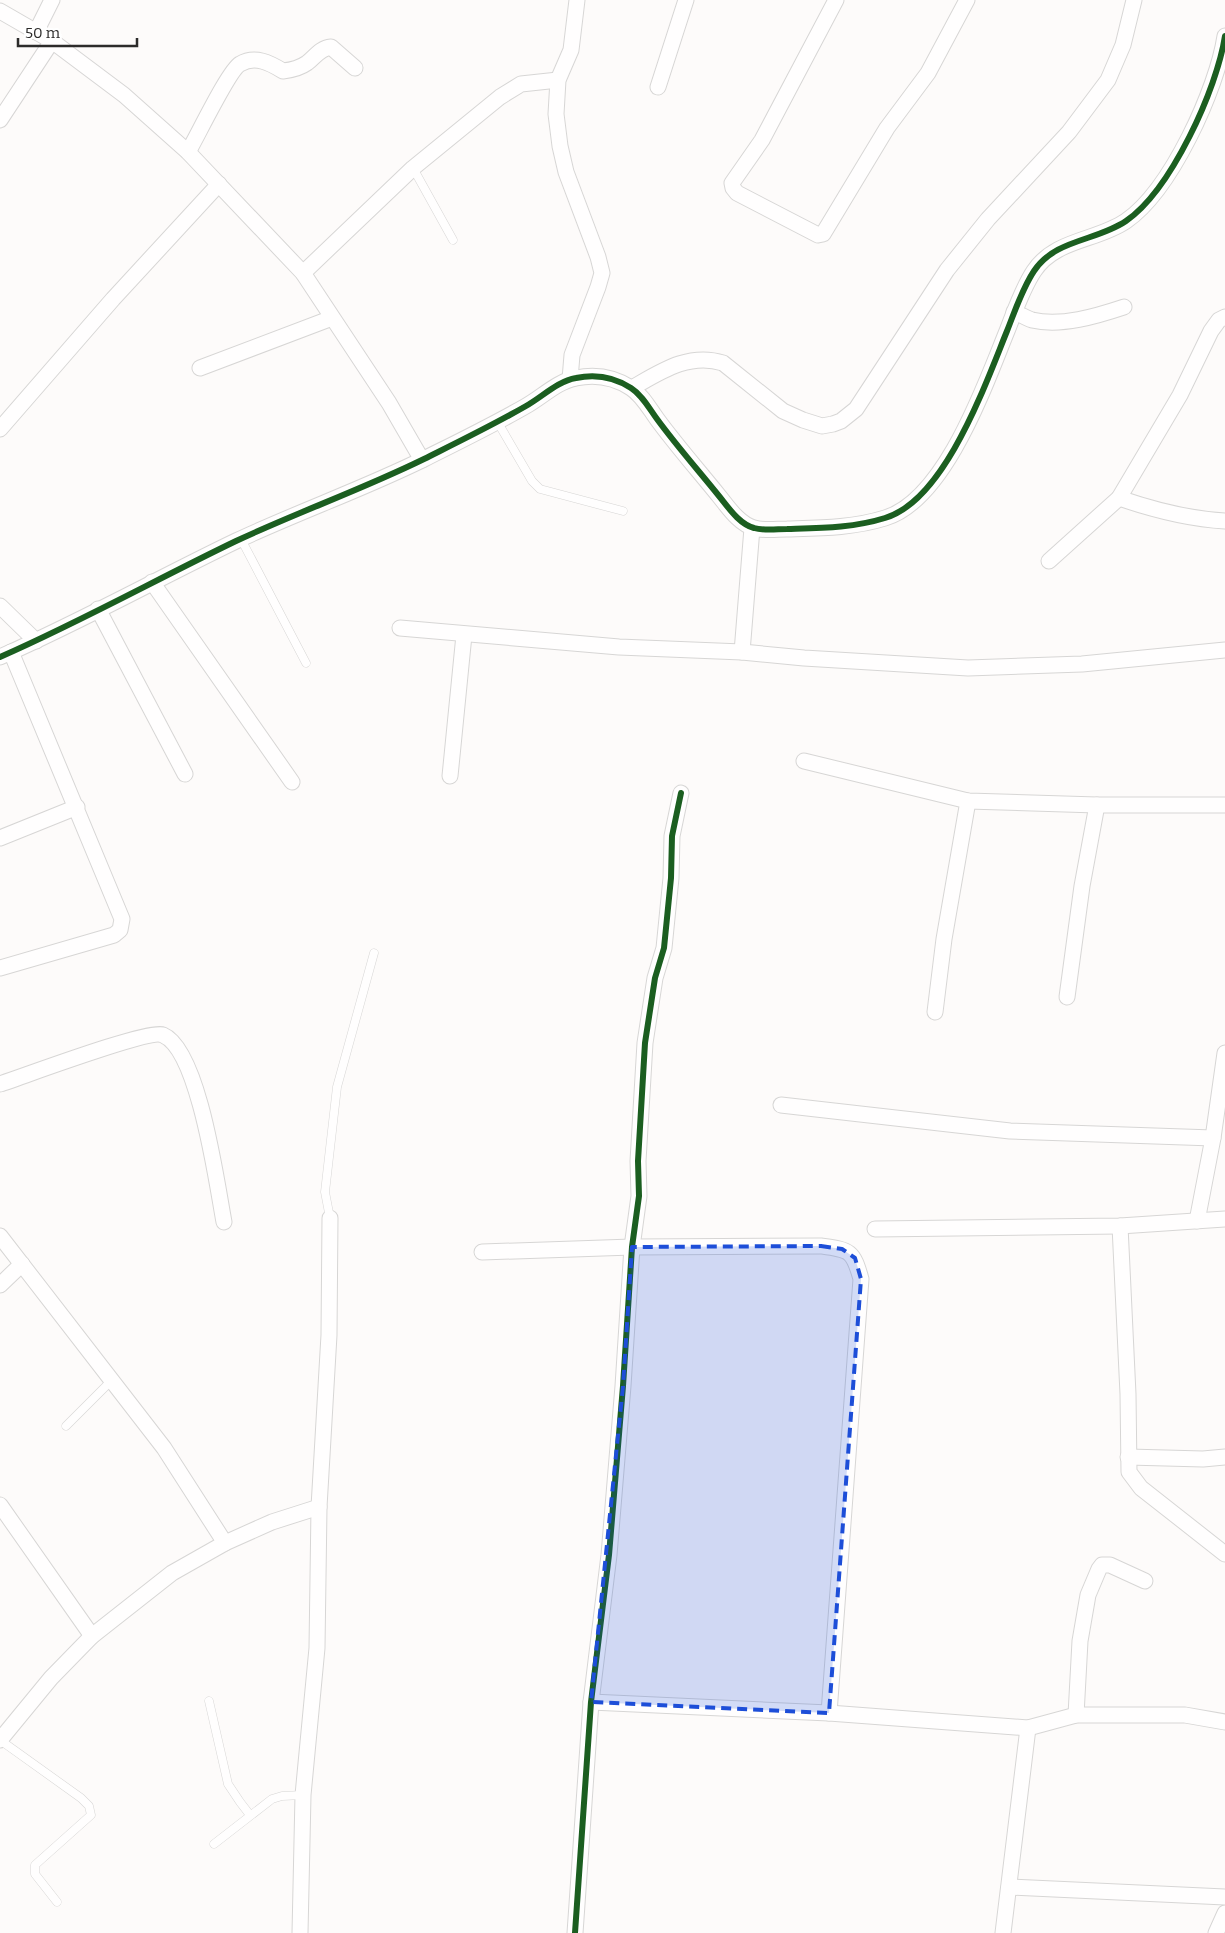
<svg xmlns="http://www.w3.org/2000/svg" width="1225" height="1933" viewBox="0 0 1225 1933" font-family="Bitter,serif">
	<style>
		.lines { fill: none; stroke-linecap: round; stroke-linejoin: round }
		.service-casing { stroke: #d7d6d5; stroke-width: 9 }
		.minor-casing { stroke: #d7d6d5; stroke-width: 17 }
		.service { stroke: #fffefe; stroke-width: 8 }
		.minor { stroke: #fffefe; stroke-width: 15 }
		.cycleway-casing { stroke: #fff; stroke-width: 9 }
		.cycleway { stroke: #1b5e20; stroke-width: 6 }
		.marked { fill: #1d4ed8; fill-opacity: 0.2; stroke: #1d4ed8; stroke-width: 4; stroke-dasharray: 10 6; stroke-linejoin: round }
	</style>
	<rect width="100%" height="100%" fill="#fdfbfa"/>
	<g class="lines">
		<g class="service-casing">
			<g id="service">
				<polyline points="413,168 453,240"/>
				<polyline points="497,421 532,481 540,489 623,511"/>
				<polyline points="241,539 306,663"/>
				<polyline points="330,1218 325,1192 337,1087 374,953"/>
				<polyline points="66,1426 111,1381"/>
				<polyline points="209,1701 228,1784 240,1802 250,1815"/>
				<polyline points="0,1740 81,1798 89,1806 91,1815 35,1865 35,1874 57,1902"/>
				<polyline points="214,1844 272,1799 282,1796 303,1795"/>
			</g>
		</g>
		<g class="minor-casing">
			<g id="minor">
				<polyline points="836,0 762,140 732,183 733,188 737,193 818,235 823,234 887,128 928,73 967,0"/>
				<polyline points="0,11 52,41 124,95 188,152 303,273 389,403 422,460"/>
				<polyline points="36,32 52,0"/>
				<polyline points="658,87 686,0"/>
				<polyline points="0,120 52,41"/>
				<path d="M188,152C197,137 229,70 240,64C255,55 270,63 283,71C292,70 300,68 307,63C315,57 320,48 331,47L355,68"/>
				<polyline points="303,273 413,168 500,97 521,84 558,80"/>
				<path d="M1014,312C1020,314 1026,318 1032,320C1061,327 1097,316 1124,307"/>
				<polyline points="200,368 332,318"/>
				<polyline points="570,379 572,355 598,287 602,273 598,257 566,172 560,146 556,114 558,80 571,50 577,0"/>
				<path d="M632,388C660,372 689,352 723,363L783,411L803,420L822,426L833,424L841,421L856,409L947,270L988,219L1069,132L1108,80L1123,45L1134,0"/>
				<polyline points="0,429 113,299 219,184"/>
				<path d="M1119,498C1154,510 1188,519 1225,521"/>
				<polyline points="1049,561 1119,498 1180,395 1211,331 1219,320 1225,317"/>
				<polyline points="152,582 292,782"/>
				<polyline points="0,606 36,641"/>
				<polyline points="98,609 185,774"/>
				<polyline points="400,628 619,647 742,652 804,658 968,668 1082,664 1225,650"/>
				<polyline points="742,652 752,528"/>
				<path d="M0,657C80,622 157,579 236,541C298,512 363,489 424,459C458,442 493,425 526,406C542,397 558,381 576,378C595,374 614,377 631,388C642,395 649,408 657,419C676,445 698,470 719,496C728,507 739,524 754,528C764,531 777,529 787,529C820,528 853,528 885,518C945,500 985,385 1007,331C1015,311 1022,289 1034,271C1055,239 1097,241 1126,221C1171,190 1217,89 1225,36"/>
				<polyline points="804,761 968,801 1097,805 1225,805"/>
				<polyline points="450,776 464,635"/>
				<polyline points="0,838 77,807"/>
				<polyline points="0,968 114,935 120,930 122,919 11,652"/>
				<polyline points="1067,997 1082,886 1097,805"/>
				<polyline points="935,1012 944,939 968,801"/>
				<path d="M0,1084C22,1077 149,1029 163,1035C199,1050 217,1185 224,1222"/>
				<polyline points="781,1105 1010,1131 1213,1138"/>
				<polyline points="1197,1221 1213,1138 1225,1053"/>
				<polyline points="1120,1226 1128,1394 1129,1472 1141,1488 1225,1554"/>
				<polyline points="875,1229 1120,1226 1225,1219"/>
				<polyline points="0,1236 164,1448 225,1543"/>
				<path d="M482,1252L632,1247L821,1246C850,1250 853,1250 861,1279L829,1713"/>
				<polyline points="0,1285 22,1264"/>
				<polyline points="1128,1457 1203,1459 1225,1457"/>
				<polyline points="0,1505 92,1636"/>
				<polyline points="591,1702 829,1713 1028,1728 1076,1715 1185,1715 1225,1722"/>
				<polyline points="1076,1715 1080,1641 1088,1595 1099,1569 1102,1565 1110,1565 1145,1581"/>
				<polyline points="0,1740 51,1678 92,1636 172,1573 225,1543 272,1522 319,1507"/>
				<polyline points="1009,1887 1225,1897"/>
				<polyline points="300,1933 303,1795 317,1648 319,1507 329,1335 330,1218"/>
				<polyline points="575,1933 591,1702 609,1555 623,1386 632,1247 639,1196 638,1161 645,1043 655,978 664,948 671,878 672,836 681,793"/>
				<polyline points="1003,1933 1028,1728"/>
				<polyline points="1216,1933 1225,1913"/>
			</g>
		</g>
		<use href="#service" class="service"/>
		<use href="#minor" class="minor"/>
		<g class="cycleway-casing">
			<g id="cycleway">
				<path d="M0,657C80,622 157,579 236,541C298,512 363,489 424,459C458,442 493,425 526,406C542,397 558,381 576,378C595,374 614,377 631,388C642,395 649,408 657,419C676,445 698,470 719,496C728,507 739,524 754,528C764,531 777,529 787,529C820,528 853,528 885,518C945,500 985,385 1007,331C1015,311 1022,289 1034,271C1055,239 1097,241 1126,221C1171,190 1217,89 1225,36"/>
				<polyline points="575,1933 591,1702 609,1555 623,1386 632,1247 639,1196 638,1161 645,1043 655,978 664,948 671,878 672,836 681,793"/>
			</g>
		</g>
		<use href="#cycleway" class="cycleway"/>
	</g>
	<path class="marked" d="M821,1246L842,1249L855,1258L861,1279L829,1713L591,1702L623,1386L632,1247Z"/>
	<path d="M18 38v8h119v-8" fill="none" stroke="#2c2b2a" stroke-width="2.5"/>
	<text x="25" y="38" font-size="15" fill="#2c2b2a" stroke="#ffffff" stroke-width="4" paint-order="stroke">50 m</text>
</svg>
